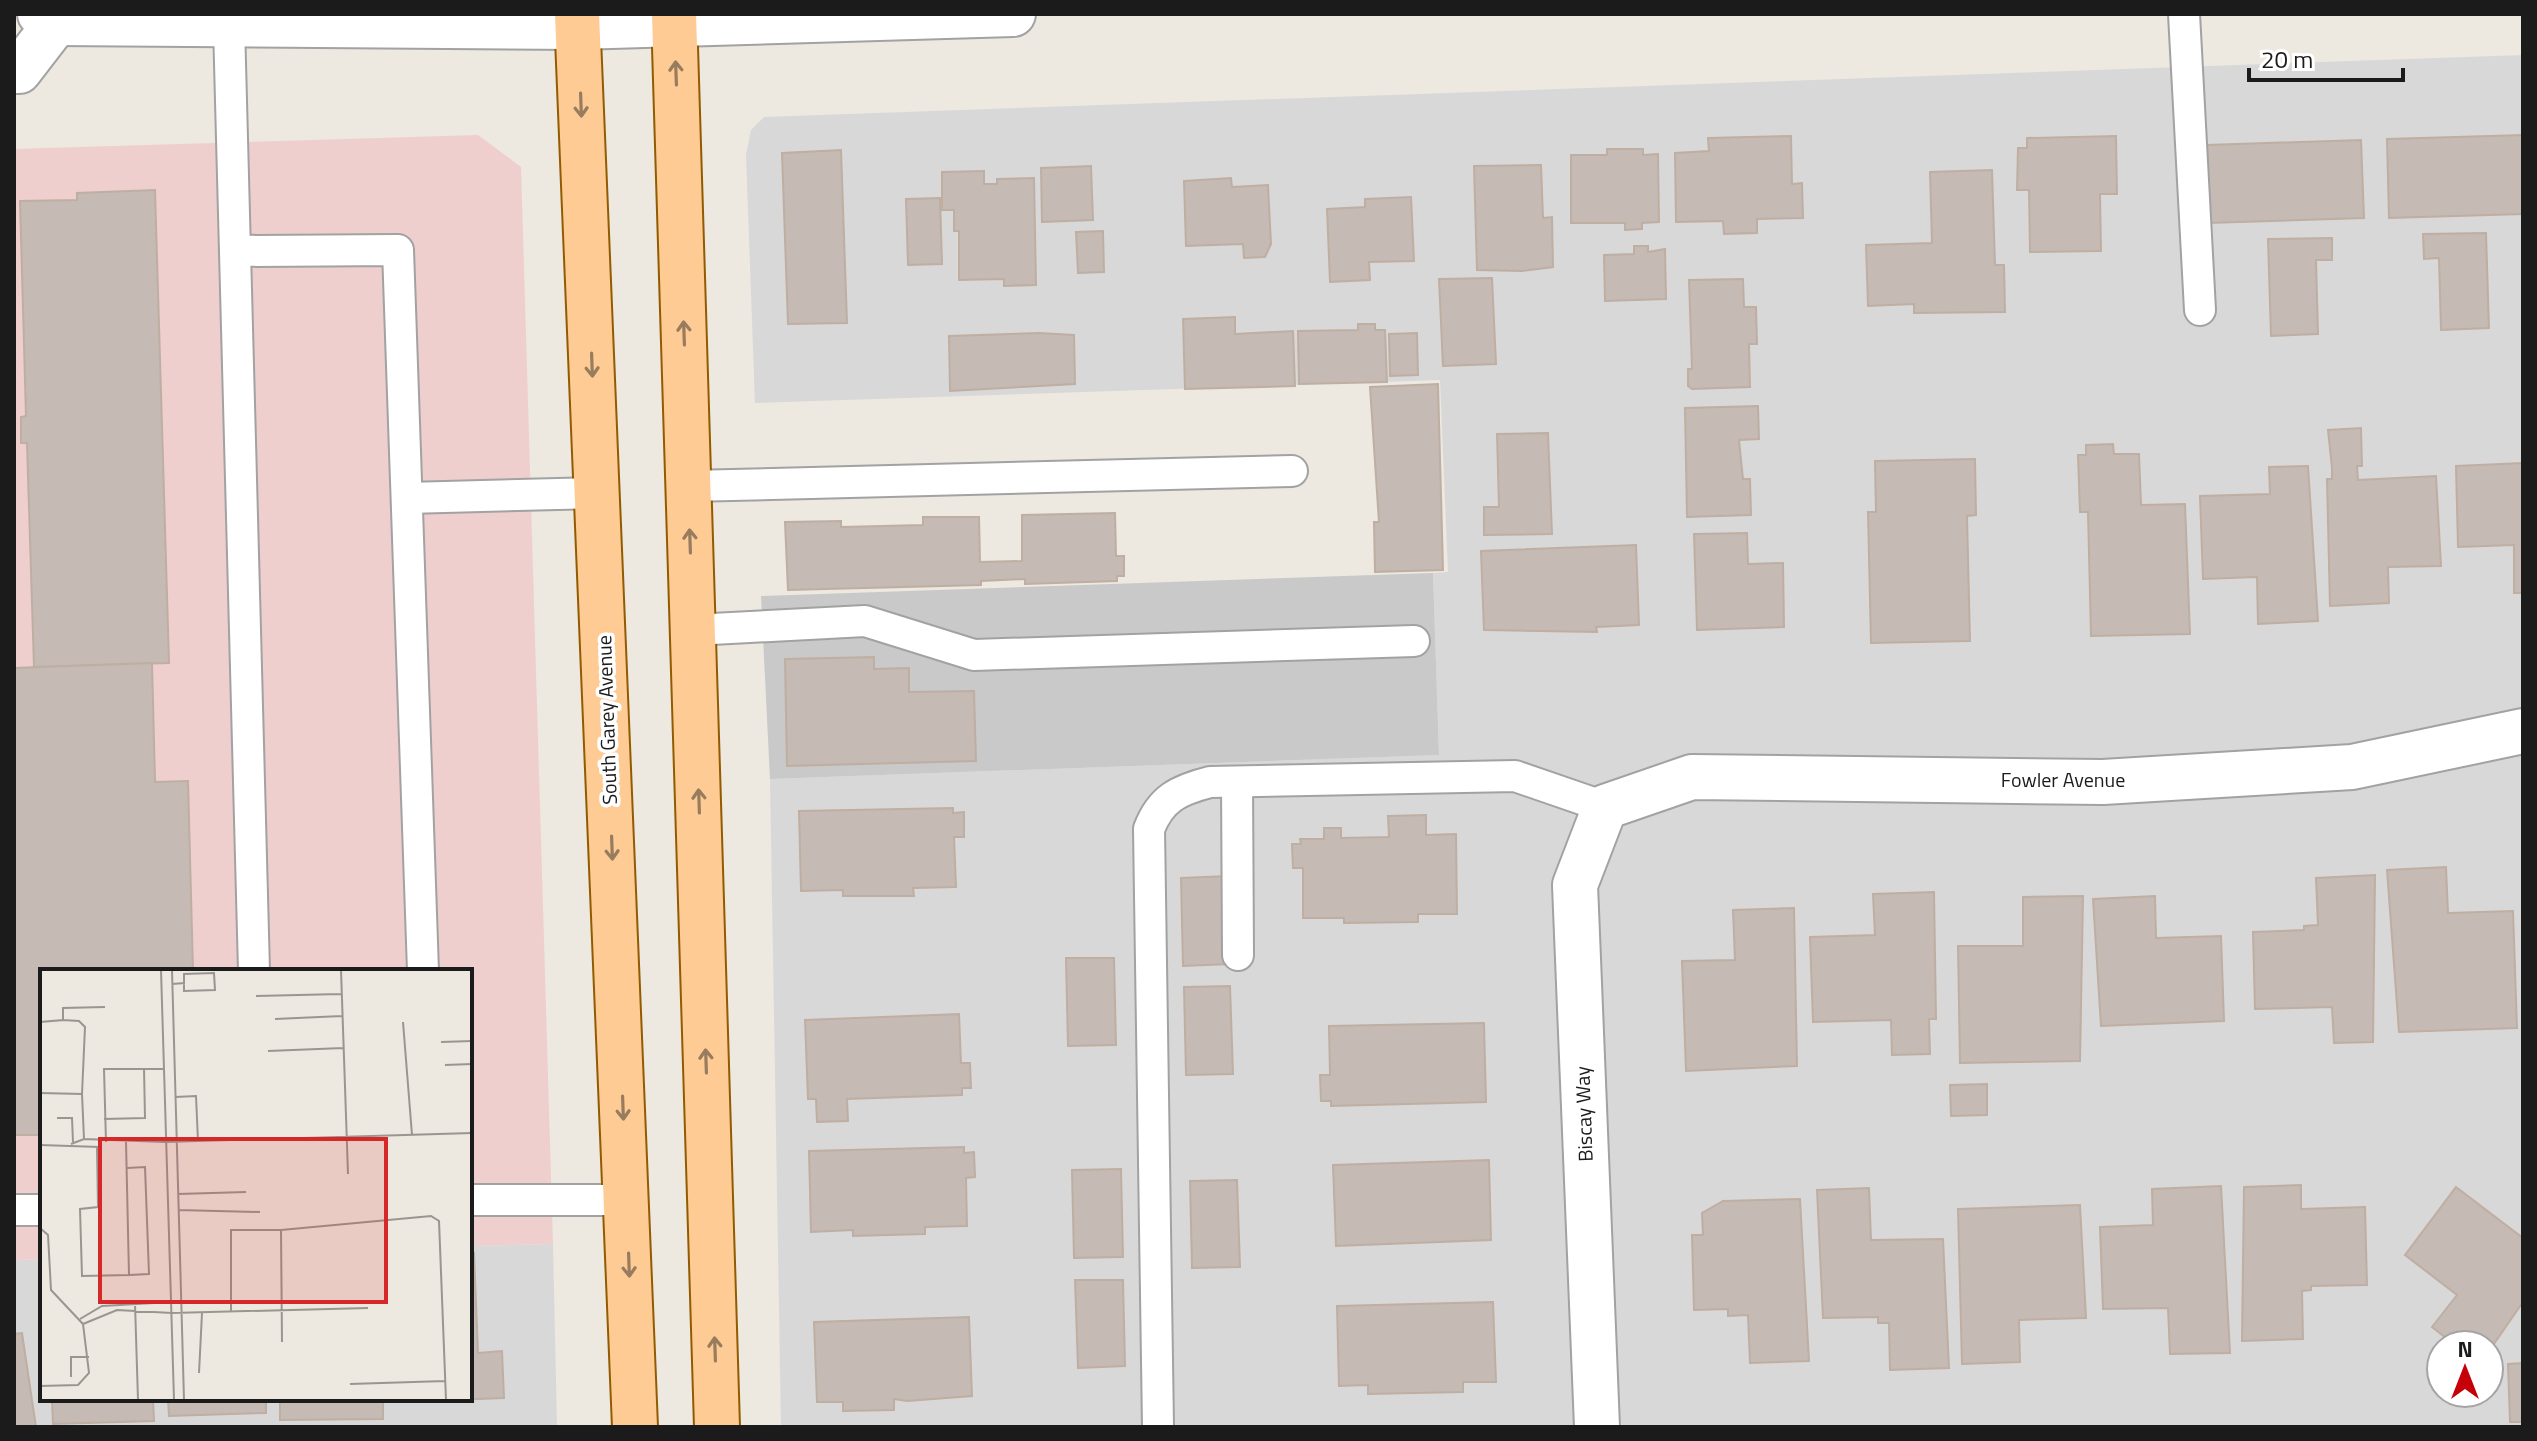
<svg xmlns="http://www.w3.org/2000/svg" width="2537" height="1441" viewBox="0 0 2537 1441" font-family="'Titillium Web',sans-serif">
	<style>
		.residential { fill: #d9d8d8; fill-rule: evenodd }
		.commercial { fill: #efcece }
		.religious { fill: #c9c9c9 }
		.building { fill: #c5bab4; stroke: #bfaea2; stroke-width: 2 }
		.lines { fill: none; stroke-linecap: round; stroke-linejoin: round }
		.service-casing { stroke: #a2a2a2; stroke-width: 34 }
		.minor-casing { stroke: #a2a2a2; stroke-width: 48 }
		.tertiary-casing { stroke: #a2a2a2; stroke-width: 48 }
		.primary-casing { stroke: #925b00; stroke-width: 48 }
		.service { stroke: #fff; stroke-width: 30 }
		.minor { stroke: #fff; stroke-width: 44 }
		.tertiary { stroke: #fff; stroke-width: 44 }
		.primary { stroke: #fecb95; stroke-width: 44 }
		.oneway { stroke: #987c5e }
		.labels { text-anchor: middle; stroke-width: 7; stroke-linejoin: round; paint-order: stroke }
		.street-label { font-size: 20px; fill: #1b1b1b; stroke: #fff }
		.inset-road { fill: none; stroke: #999691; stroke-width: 2 }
		.view { fill: #d62828; fill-opacity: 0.15; stroke: #d62828; stroke-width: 4 }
		.inset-edge { fill: none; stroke: #1b1b1b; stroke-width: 4 }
	</style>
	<rect width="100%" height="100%" fill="#ede8e0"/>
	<g class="residential">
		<path d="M2523,55V1427H781L770,779L1439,755L1433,573L1448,572L1440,380L755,403L746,155L751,130L764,117ZM2441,1345H2489V1393H2441Z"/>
		<polygon points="553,1244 557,1427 14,1427 14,1260 42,1259 42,1399 470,1399 470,1246"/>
	</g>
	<polygon class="commercial" points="478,135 521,167 553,1244 470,1246 470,971 42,971 42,1259 14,1260 14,149"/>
	<polygon class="religious" points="1433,573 1439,755 770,779 761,596"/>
	<g class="building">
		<polygon points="2523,135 2523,214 2389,218 2387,139"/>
		<polygon points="1791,136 1792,184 1802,183 1803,218 1757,219 1757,233 1724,234 1723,221 1676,222 1675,153 1709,151 1708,138"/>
		<polygon points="2116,136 2117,194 2100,194 2101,251 2030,252 2029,190 2017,190 2018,148 2027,148 2027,138"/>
		<polygon points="2361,140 2364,218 2209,223 2207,145"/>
		<polygon points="1607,149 1643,149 1643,155 1658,154 1659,222 1642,223 1642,229 1625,230 1625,223 1571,223 1571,155 1607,155"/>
		<polygon points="841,150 847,323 788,324 782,153"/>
		<polygon points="1541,165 1543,218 1552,217 1553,267 1522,271 1477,270 1474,166"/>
		<polygon points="1091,166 1093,220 1042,222 1041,168"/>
		<polygon points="1992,170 1995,265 2004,265 2005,312 1914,313 1914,304 1868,306 1866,245 1932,243 1930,172"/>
		<polygon points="984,171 984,184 997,184 997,179 1034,178 1036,285 1004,286 1004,279 959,280 959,231 954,231 954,210 942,210 942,172"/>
		<polygon points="1231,178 1232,187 1268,185 1271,244 1265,257 1244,258 1243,244 1186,246 1184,181"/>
		<polygon points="155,190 169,663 34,667 27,443 21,443 21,417 26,416 20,201 77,200 77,193"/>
		<polygon points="1411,197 1414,261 1369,262 1370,280 1330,282 1327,209 1365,207 1365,199"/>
		<polygon points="940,198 942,264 908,265 906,199"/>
		<polygon points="1103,231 1104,272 1078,273 1076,232"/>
		<polygon points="2486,233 2489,328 2441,330 2439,258 2424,259 2423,234"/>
		<polygon points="2332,238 2332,260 2316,260 2318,334 2271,336 2268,239"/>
		<polygon points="1634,246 1648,246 1648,252 1665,249 1666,299 1605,301 1604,255 1634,254"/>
		<polygon points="1492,278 1496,364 1443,366 1439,279"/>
		<polygon points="1743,279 1744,307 1756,307 1757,344 1749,344 1750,387 1692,389 1688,386 1688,369 1692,369 1689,280"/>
		<polygon points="1235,317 1235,334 1293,331 1295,386 1185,389 1183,319"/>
		<polygon points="1358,324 1375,324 1375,330 1385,330 1387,382 1299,384 1298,331 1358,330"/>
		<polygon points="1039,333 1074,335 1075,384 950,391 949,336"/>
		<polygon points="1417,333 1418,375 1390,376 1389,334"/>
		<polygon points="1438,384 1443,570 1375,572 1374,522 1379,522 1370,387"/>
		<polygon points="1758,406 1759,439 1739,440 1743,479 1750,479 1751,515 1687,517 1685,408"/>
		<polygon points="2361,428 2362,466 2357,466 2358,480 2436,476 2441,566 2388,567 2389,603 2330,606 2327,479 2332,479 2332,468 2328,430"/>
		<polygon points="1548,433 1552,534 1484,535 1484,507 1499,507 1497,434"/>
		<polygon points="2113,444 2114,454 2139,454 2141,505 2185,504 2190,634 2091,636 2088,512 2080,512 2078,455 2086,455 2086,445"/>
		<polygon points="1975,459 1976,515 1967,516 1970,641 1871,643 1868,512 1876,512 1875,461"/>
		<polygon points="2523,463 2523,593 2514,593 2514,545 2458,547 2456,466"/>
		<polygon points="2308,466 2318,621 2258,624 2257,577 2203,579 2200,496 2270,494 2269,467"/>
		<polygon points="1115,513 1116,556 1124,556 1124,576 1117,576 1117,581 1025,584 1025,579 981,581 981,585 788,590 785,522 841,521 841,527 923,525 923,517 979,517 980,562 1022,561 1022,515"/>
		<polygon points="1747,533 1748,564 1783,563 1784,627 1697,630 1694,534"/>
		<polygon points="1636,545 1639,625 1596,627 1597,632 1484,630 1481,551"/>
		<polygon points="874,657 874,669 909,668 909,692 974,691 976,761 787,766 785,659"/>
		<polygon points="152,663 155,782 188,781 193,971 42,971 42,1135 14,1135 14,668"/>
		<polygon points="953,808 953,813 964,812 964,837 954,837 956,887 913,888 914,896 843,896 843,890 801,891 799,811"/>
		<polygon points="1426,815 1426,835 1456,834 1457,914 1418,914 1418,922 1344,923 1344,918 1303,918 1303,868 1293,868 1292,844 1301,844 1300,839 1324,839 1324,828 1341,828 1341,838 1389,837 1388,816"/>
		<polygon points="2446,867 2448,913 2513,911 2517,1028 2399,1032 2387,870"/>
		<polygon points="2375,875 2373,1042 2334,1043 2332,1007 2255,1009 2253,932 2304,930 2304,926 2318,925 2316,878"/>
		<polygon points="1228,876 1230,964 1183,966 1181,878"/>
		<polygon points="1934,892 1936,1019 1929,1019 1930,1054 1892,1055 1891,1020 1813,1022 1810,937 1875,935 1873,894"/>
		<polygon points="2083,896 2080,1061 1960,1063 1958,946 2023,946 2023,897"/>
		<polygon points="2155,896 2156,938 2221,936 2224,1021 2101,1026 2093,899"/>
		<polygon points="1794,908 1797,1066 1686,1071 1682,961 1735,960 1733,910"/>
		<polygon points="1066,958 1114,958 1116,1045 1068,1046"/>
		<polygon points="1230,986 1233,1074 1186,1075 1184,987"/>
		<polygon points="959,1014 961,1063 970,1063 971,1088 962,1088 962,1095 847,1099 848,1121 817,1122 816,1099 808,1099 805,1020"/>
		<polygon points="1484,1023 1486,1102 1331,1106 1331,1101 1321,1101 1320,1075 1330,1075 1329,1026"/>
		<polygon points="1987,1084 1987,1115 1951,1116 1950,1085"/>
		<polygon points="964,1147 964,1153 974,1152 975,1177 966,1178 967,1226 925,1227 925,1234 853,1236 853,1230 811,1232 809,1151"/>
		<polygon points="1489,1160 1491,1240 1336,1246 1333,1165"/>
		<polygon points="1121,1169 1123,1257 1074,1258 1072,1170"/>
		<polygon points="1237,1180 1240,1267 1192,1268 1190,1181"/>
		<polygon points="2301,1185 2301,1209 2365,1207 2367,1285 2311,1286 2311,1290 2302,1291 2303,1339 2242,1341 2244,1187"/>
		<polygon points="2221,1186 2230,1353 2170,1354 2168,1308 2103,1309 2100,1227 2153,1225 2152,1189"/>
		<polygon points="2456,1187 2523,1238 2523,1302 2489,1351 2489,1345 2455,1345 2432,1327 2457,1295 2405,1255"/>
		<polygon points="1869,1188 1871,1240 1943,1239 1949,1368 1890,1370 1889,1323 1878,1323 1878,1317 1823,1318 1817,1190"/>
		<polygon points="1800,1199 1809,1361 1750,1363 1748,1315 1728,1316 1728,1309 1694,1310 1692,1235 1703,1235 1702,1213 1723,1201"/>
		<polygon points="2080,1205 2086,1318 2019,1320 2020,1362 1962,1364 1958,1209"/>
		<polygon points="470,1253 474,1253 478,1353 502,1351 504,1398 399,1402 399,1399 470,1399"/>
		<polygon points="1075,1280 1123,1280 1125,1366 1078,1368"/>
		<polygon points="1493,1302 1496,1382 1463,1382 1463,1392 1368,1394 1368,1385 1339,1386 1337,1306"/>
		<polygon points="969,1317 972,1396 907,1401 894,1399 894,1410 843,1411 843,1402 817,1402 814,1322"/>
		<polygon points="22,1333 36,1427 14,1427 14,1334"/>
		<polygon points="2523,1363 2523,1422 2510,1422 2508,1364"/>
		<polygon points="52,1399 153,1399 154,1421 53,1424"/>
		<polygon points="168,1399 266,1399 266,1413 169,1416"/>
		<polygon points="280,1399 383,1399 383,1419 280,1420"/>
	</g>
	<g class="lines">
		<g class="service-casing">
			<g id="service">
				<polyline points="2184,14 2200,310"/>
				<polyline points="229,25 254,971"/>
				<polyline points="235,251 398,250 423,971"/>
				<polyline points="689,486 1292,471"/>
				<polyline points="407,498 597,493"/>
				<polyline points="693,630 865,621 974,655 1414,641"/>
				<polyline points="1237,782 1238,955"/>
				<polyline points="470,1200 626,1200"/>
				<polyline points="14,1210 42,1210"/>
				<path d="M1158,1427L1149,829C1161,798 1179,790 1210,782L1515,776L1605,807"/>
			</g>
		</g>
		<g class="minor-casing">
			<polyline id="minor" points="1597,1427 1575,885 1605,807 1692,777 2103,782 2352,767 2523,731"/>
		</g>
		<g class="tertiary-casing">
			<g id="tertiary">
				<polyline points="40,14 56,23 577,27 1013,14"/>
				<polyline points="14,71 19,71 56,23"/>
			</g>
		</g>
		<g class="primary-casing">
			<g id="primary">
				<polyline points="577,14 635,1427"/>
				<polyline points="674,14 717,1427"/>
			</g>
		</g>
		<use href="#service" class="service"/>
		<use href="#minor" class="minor"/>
		<use href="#tertiary" class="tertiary"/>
		<use href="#primary" class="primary"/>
	</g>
	<defs><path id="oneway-shaft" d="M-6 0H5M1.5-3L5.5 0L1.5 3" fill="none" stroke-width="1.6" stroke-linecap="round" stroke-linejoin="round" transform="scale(2)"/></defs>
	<g class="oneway">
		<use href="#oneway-shaft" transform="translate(676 73) rotate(-92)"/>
		<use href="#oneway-shaft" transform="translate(581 105) rotate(88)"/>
		<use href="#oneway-shaft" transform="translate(684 333) rotate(-92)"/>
		<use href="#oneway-shaft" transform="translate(592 365) rotate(88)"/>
		<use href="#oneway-shaft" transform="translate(690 541) rotate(-92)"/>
		<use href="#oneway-shaft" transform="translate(699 801) rotate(-92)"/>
		<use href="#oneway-shaft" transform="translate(612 848) rotate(88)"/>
		<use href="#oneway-shaft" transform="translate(706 1061) rotate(-92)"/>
		<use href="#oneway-shaft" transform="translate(623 1108) rotate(88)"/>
		<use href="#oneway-shaft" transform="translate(629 1265) rotate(88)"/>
		<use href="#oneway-shaft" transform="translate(715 1349) rotate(-92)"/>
	</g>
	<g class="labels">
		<g class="street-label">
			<text transform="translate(607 720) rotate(-92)" y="7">South Garey Avenue</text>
			<text x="2063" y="787">Fowler Avenue</text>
			<text transform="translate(1584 1114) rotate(-92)" y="7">Biscay Way</text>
		</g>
	</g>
	<g transform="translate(40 969)">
		<rect width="432" height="432" fill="#ede8e0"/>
		<path class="inset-road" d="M0,1H43M121,1L134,431M132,1L144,431M301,1L308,205M132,15L144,14V5L174,4L175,21L144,22V14M216,27L301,25M235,50L302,47M23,51L39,52L45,58L42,125M0,53L23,51V39L65,38M363,53L372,166M401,73L432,72M228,82L303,79M405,96L432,95M0,124L42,125L44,170M135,128L156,127L158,172M17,149H32L33,173M64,150L105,149L104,99M66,173L64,100H124M31,175L44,170L125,173L432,164M0,176L60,178M57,178L58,238L40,240L42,307L89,306L86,173M87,199L105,198L109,305L89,306M138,225L206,223M138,241L220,243M0,259L8,266L11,321L43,355L49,404L38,416L0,417M241,261L391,247L399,252L406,431M241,261L242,373M95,335L98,431M191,343V261H241M40,350L62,337L132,333M43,355L77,341L132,344L328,339M159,404L162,344M31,408V388H49M310,415L405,412"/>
		<path class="view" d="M60,170H346V333H60Z"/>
		<rect width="432" height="432" class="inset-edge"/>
	</g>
	<rect width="2537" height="1441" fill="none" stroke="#1b1b1b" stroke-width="32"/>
	<g transform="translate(2465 1369)"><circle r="38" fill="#ffffff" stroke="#a4a4a4" stroke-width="2"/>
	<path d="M0-6L14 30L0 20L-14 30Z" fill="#c60009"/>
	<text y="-12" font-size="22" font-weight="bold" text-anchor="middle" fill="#1b1b1b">N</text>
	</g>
	<path d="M2249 68v12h154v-12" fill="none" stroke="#1b1b1b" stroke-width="4"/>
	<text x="2261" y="68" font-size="24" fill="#1b1b1b" stroke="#ffffff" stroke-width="6" paint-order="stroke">20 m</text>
</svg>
